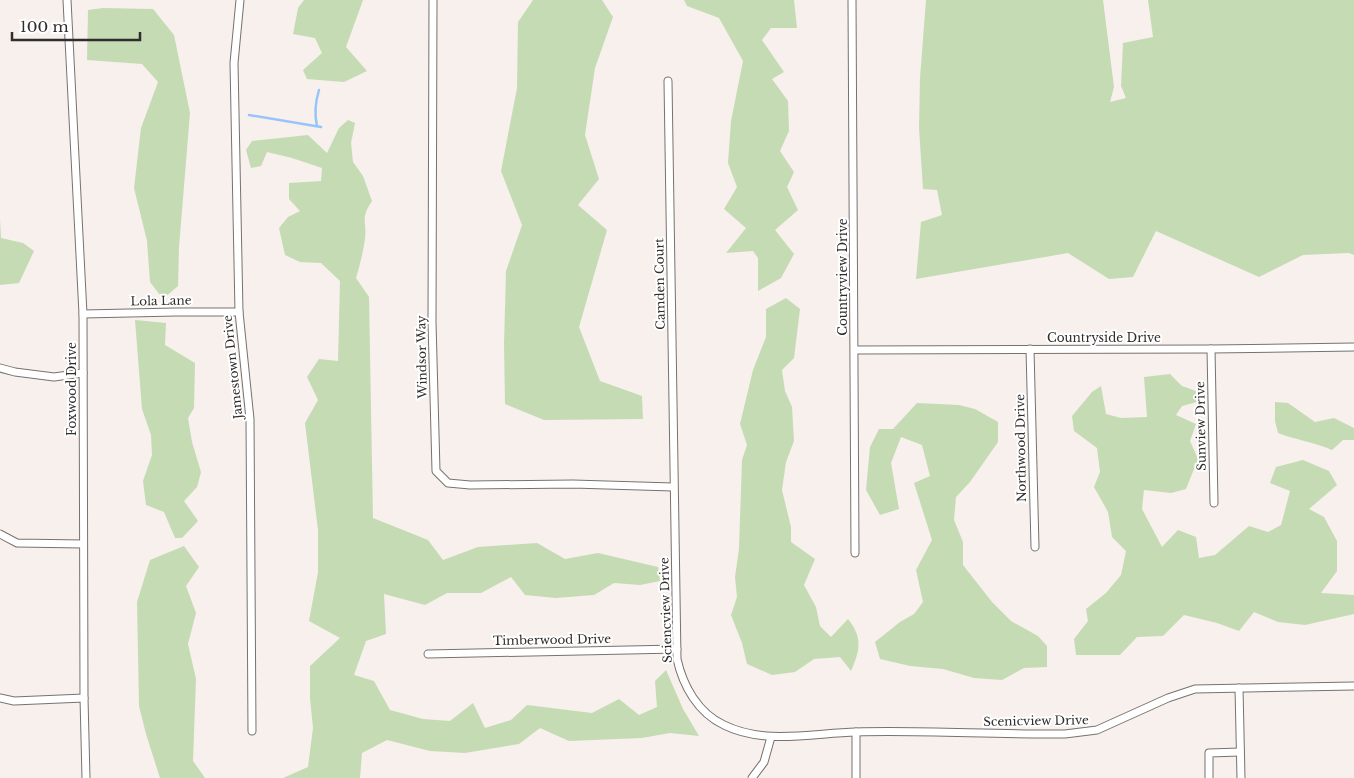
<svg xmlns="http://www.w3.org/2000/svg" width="1354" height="778" viewBox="0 0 1354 778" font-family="'Libre Baskerville',serif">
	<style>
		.green { fill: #c5dbb4 }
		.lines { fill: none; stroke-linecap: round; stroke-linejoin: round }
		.stream { stroke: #97c5fa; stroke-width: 2.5 }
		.minor-casing { stroke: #78726e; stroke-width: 9 }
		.minor { stroke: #fff; stroke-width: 7 }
		.labels { text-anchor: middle; stroke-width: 4; stroke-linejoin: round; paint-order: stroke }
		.street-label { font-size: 12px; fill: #302d2c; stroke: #fff }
	</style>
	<rect width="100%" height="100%" fill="#f7f0ec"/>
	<g class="green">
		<polygon points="304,0 363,0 346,47 367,71 344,82 307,79 303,70 322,53 315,38 293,34 298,8"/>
		<polygon points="533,0 602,0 613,17 595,68 585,135 599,179 578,205 607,230 579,327 600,381 642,396 643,419 544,420 505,404 504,344 506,271 522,225 501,171 517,88 518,22"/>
		<polygon points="684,0 794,0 797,28 771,28 762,40 784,72 772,79 788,101 789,131 780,151 794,172 787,187 798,210 775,230 794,254 781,278 758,291 758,258 753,251 726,253 746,228 724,209 737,187 728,163 731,121 743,61 719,18 687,6"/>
		<polygon points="926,0 1103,0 1114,87 1110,102 1126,98 1121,86 1123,43 1153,37 1148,0 1354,0 1354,255 1349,253 1303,255 1259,277 1156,231 1133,277 1109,279 1068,253 916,279 921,222 942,215 937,190 923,189 919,128 920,78"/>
		<polygon points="103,8 153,9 174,35 190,113 179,247 178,286 163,299 150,282 147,241 134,188 141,128 158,82 142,64 87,60 88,10"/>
		<path d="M348,120L355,123L351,143L353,162L363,176L372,201C360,219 367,220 365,239C363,252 360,265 356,278L369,297L373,518L428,540L443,560L478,547L537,543L565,559L598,553L658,567L660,581L640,585L614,583L594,595L556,598L525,595L511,577L481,593H447L425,605L384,594L386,634L366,641L354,675L374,681L390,710L423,719L450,721L473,703L485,728L511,720L527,705L592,713L619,699L639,715L657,707L655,681L666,670L683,709L699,736L670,733L642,738L569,741L540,728L519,744L465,753L430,751L387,740L362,753L360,778H283L308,767L313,728L310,698V666L340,638L309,621L318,572V530L305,423L318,400L307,377L319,359L338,361L340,281L321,263L300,262L285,255L279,228L288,217L300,211L289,199V183L321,181L322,168L292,158L267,152L261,166L251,168L246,150L252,141L308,135L327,153L339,128Z"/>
		<polygon points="0,219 1,238 23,243 34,251 19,283 0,285"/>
		<path d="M786,298L800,309L794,358L782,370L785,391L792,407L794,441L786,462L782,490L791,527V542L815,559L804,585L816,607L820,626L831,637L848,619C863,638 860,650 851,671L840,657L814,659L795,672L772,675L747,664L742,643L731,615L737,597L735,577L739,549L742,460L747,445L740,424L753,370L766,337V309Z"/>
		<polygon points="135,320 166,323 165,345 195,363 194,408 188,418 192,442 201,472 197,487 184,501 198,521 182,538 175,538 164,512 146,505 143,481 152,455 151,435 142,409"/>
		<polygon points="1170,374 1182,386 1196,391 1197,402 1182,406 1176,415 1196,424 1190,441 1198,459 1186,489 1171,493 1144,490 1142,509 1162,547 1178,530 1196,537 1199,558 1215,555 1249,526 1268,532 1281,525 1290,491 1270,483 1276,467 1303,460 1329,471 1337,485 1309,509 1324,517 1337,541 1337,571 1321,593 1354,595 1354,614 1305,625 1278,622 1254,612 1239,631 1217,623 1184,615 1163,636 1137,637 1120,655 1076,655 1074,639 1088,621 1086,609 1106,593 1121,575 1126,551 1112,537 1108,512 1094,487 1100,472 1097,448 1074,431 1072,416 1092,392 1101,386 1106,414 1121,418 1147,417 1144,377"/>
		<path d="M1275,402L1288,403L1315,422L1334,418L1354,428V440H1343L1332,450C1314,442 1296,440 1278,433L1275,421Z"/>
		<polygon points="917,403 959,405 975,409 998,422 998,442 970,482 956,497 954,520 963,542 963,565 992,602 1011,621 1038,636 1047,646 1047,667 1024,668 1002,680 974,678 943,669 910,666 880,659 875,642 900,622 914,614 923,602 916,570 932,540 914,483 930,476 922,445 901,437 891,463 899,509 880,515 866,490 870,447 879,429 893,429"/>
		<polygon points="184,546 199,567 186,586 196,613 188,644 196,679 193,761 205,778 160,778 146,734 139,706 137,602 150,560"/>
	</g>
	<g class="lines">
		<g class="stream">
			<polyline points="249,115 321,127"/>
			<path d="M317,126C314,113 315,103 319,90"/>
		</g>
		<g class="minor-casing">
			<g id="minor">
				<polyline points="67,0 83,314 84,698 86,778"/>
				<polyline points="240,0 234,63 239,312 250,419 252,731"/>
				<polyline points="433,0 432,322 436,471 448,483 470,485 573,484 673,487"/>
				<polyline points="852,0 855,553"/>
				<path d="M668,81L677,659C683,686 698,713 724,725C764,745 813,733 856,732C926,730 996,735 1065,734L1097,730L1168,698L1195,689L1354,686"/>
				<polyline points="83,314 176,312 239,312"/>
				<polyline points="1030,349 1035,547"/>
				<polyline points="1211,349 1214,503"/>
				<polyline points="855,350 1211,349 1354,347"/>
				<polyline points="0,368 15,372 54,377 83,373"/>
				<polyline points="0,534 17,543 83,544"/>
				<polyline points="428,654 677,649"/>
				<polyline points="1239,688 1241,778"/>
				<polyline points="0,698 14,701 84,698"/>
				<polyline points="856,732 856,778"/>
				<polyline points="752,778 764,762 771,737"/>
				<polyline points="1209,778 1209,753 1240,752"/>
			</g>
		</g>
		<use href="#minor" class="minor"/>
	</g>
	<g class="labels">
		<g class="street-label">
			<text transform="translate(843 277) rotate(-90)" y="4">Countryview Drive</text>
			<text transform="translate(660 284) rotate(-91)" y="4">Camden Court</text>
			<text transform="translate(161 301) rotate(-1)" y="4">Lola Lane</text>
			<text x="1104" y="342">Countryside Drive</text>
			<text transform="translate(422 357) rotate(-91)" y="4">Windsor Way</text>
			<text transform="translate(233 367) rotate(-96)" y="4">Jamestown Drive</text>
			<text transform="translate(72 389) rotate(-90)" y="4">Foxwood Drive</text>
			<text transform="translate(1201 426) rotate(-91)" y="4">Sunview Drive</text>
			<text transform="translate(1021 448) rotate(-91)" y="4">Northwood Drive</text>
			<text transform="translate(666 610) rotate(-92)" y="4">Sciencview Drive</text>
			<text transform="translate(552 640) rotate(-1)" y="4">Timberwood Drive</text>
			<text transform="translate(1036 721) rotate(-1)" y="4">Scenicview Drive</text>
		</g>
	</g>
	<path d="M12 32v8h128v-8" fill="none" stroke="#302d2c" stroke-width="2.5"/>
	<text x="20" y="32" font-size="15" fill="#302d2c" stroke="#ffffff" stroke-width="4" paint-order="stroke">100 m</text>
</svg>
